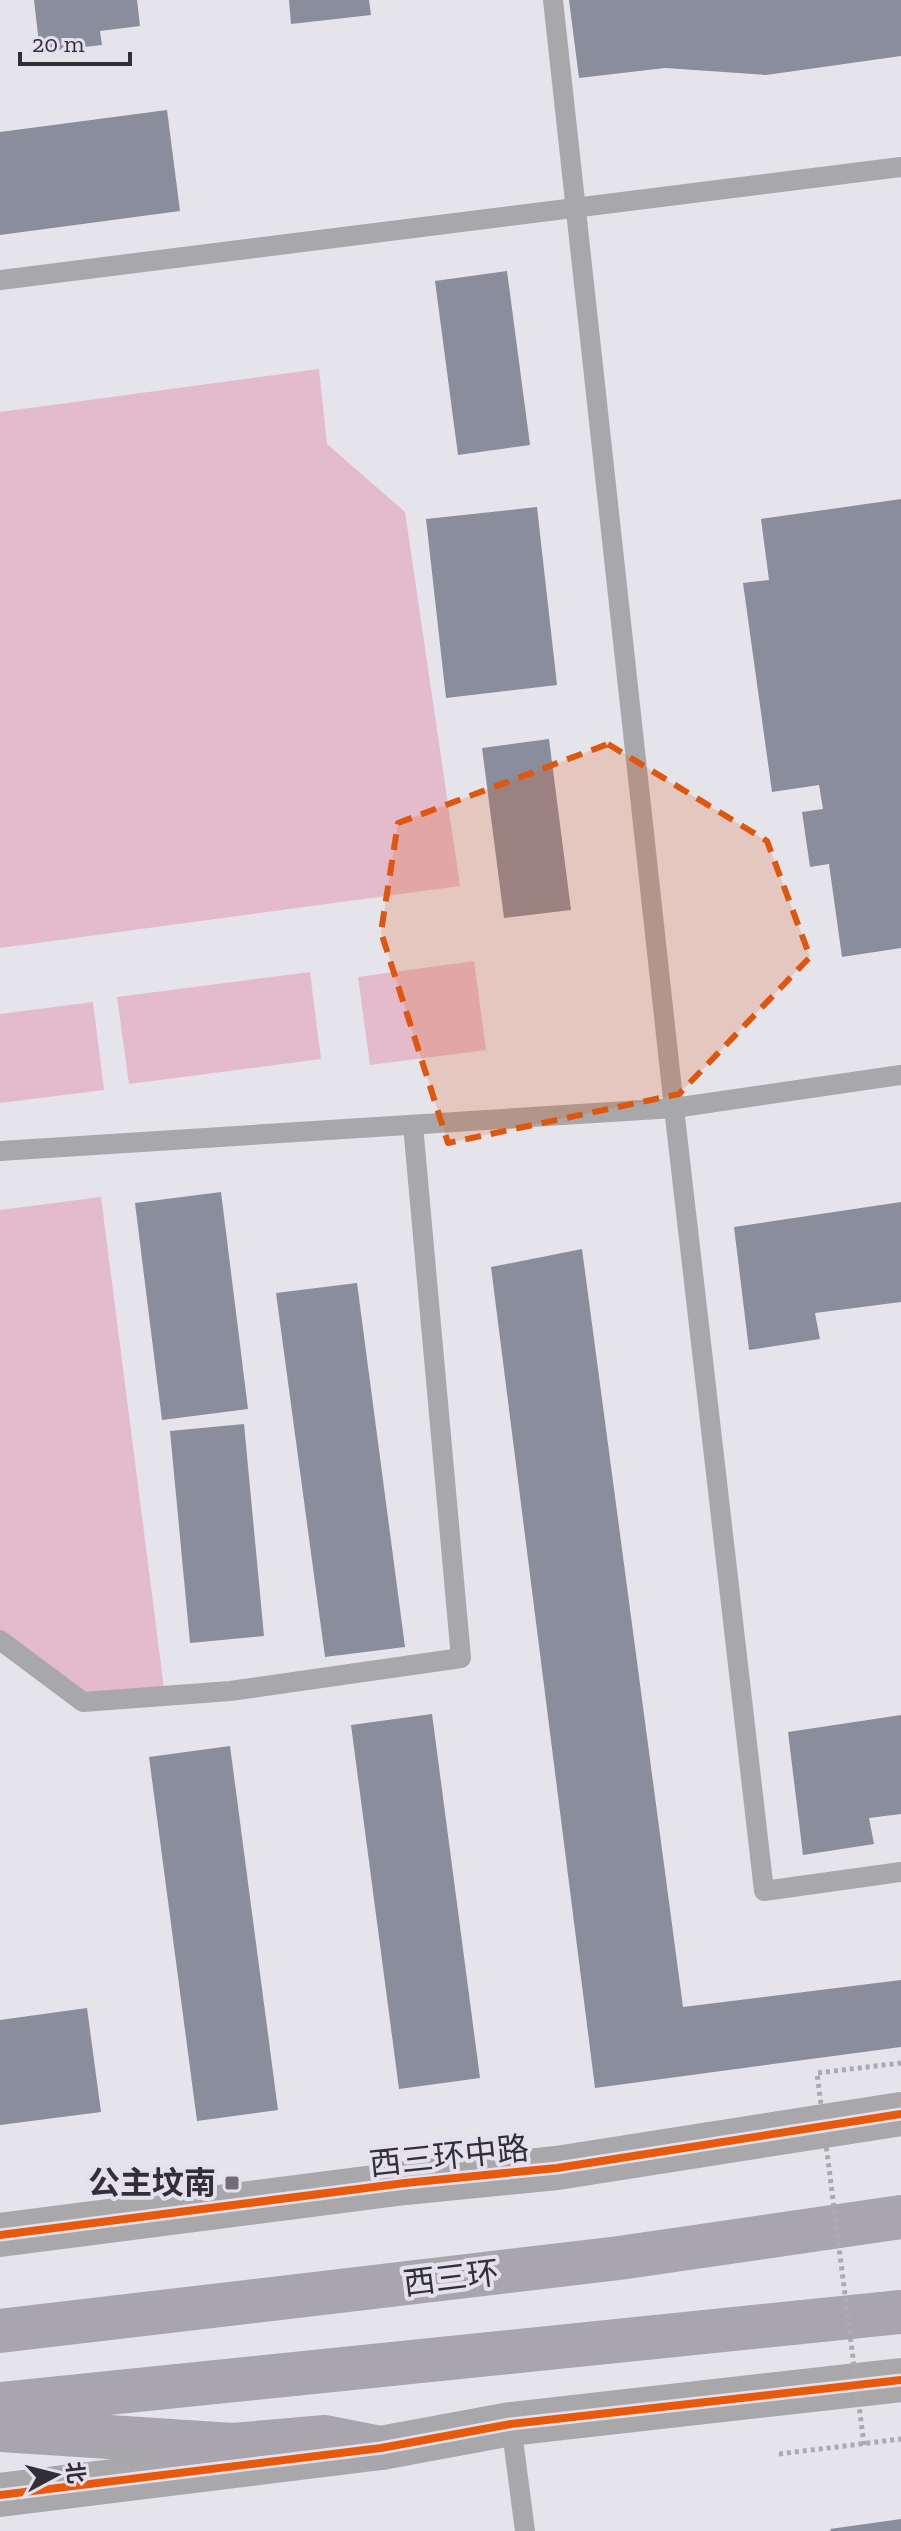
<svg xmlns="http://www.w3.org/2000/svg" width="901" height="2531" viewBox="0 0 901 2531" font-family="'Zilla Slab','Noto Sans SC',serif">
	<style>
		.green { fill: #e3bbca }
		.building { fill: #8a8d9c }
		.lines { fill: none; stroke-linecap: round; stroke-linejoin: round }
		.path { stroke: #acaaae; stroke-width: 5; stroke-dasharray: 4 4; stroke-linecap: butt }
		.service { stroke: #a8a7a9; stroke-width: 20 }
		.tertiary { stroke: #a8a7a9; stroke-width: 44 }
		.trunk { stroke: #a8a6ac; stroke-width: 44 }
		.path-bridge { stroke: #acaaae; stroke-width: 5; stroke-dasharray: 4 4; stroke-linecap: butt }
		.cycleway-casing { stroke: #e4e0ee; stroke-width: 13 }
		.cycleway { stroke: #e8590c; stroke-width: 8 }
		.marked { fill: #df570e; fill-opacity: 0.2; stroke: #df570e; stroke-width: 6; stroke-dasharray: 16 10; stroke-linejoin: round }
		.poi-dot { fill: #716f74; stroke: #e4e0ee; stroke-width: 3 }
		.labels { text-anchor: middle; stroke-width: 8; stroke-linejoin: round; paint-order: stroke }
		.street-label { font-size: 32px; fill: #323035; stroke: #e4e0ee }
		.poi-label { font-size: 32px; font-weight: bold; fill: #323035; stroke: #e4e0ee; text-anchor: end }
	</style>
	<rect width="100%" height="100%" fill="#e5e4ea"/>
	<g class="green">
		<polygon points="319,369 327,444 405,512 460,886 0,948 0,412"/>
		<polygon points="474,961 486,1050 370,1065 358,977"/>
		<polygon points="310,972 321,1059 129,1084 117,997"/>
		<polygon points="93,1002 104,1090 0,1103 0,1014"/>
		<polygon points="101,1197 165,1696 83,1702 0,1640 0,1210"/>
	</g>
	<g class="building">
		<polygon points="34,0 137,0 140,26 100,31 102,45 40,52"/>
		<polygon points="289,0 369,0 371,15 291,24"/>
		<polygon points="569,0 901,0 901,56 766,75 665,68 579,78"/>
		<polygon points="167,110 180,211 0,235 0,132"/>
		<polygon points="507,271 530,445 458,455 435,281"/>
		<polygon points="901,499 901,948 842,957 829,864 810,867 802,812 823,809 819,785 772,792 743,583 769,580 761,519"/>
		<polygon points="537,507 557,685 446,698 426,519"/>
		<polygon points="549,739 571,910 504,918 482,748"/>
		<polygon points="221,1192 248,1409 162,1420 135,1203"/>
		<polygon points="901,1202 901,1302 815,1313 820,1339 749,1350 734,1227"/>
		<polygon points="582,1249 683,2007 901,1980 901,2047 595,2088 491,1267"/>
		<polygon points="357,1283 405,1647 325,1657 276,1293"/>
		<polygon points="244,1424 264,1636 190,1643 170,1431"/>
		<polygon points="432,1714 480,2078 399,2089 351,1725"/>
		<polygon points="901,1715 901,1814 869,1818 874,1844 803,1855 788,1732"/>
		<polygon points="230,1746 278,2110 197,2121 149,1757"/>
		<polygon points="87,2008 101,2112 0,2125 0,2020"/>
		<polygon points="901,2519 901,2531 831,2531 830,2529"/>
	</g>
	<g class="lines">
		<polyline class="path" points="779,2454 901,2439"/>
		<g class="service">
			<polyline points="553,0 674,1108 764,1891 901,1872"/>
			<polyline points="0,280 901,167"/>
			<polyline points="0,1151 674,1108 901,1075"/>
			<polyline points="0,1640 83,1702 230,1691 461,1658 413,1125"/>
			<polyline points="511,2424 525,2531"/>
		</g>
		<g class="tertiary">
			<polyline points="0,2235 405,2183 557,2168 901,2114"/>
			<polyline points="0,2495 381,2448 511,2424 901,2380"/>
		</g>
		<g class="trunk">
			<polyline points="0,2331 619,2258 901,2217"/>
			<polyline points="0,2404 901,2312"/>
			<polyline points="0,2430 233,2445 325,2437 381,2448"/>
		</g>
		<polyline class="path-bridge" points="864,2445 817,2073 901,2063"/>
		<g class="cycleway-casing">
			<g id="cycleway">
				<polyline points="0,2235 405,2183 557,2168 901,2114"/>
				<polyline points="0,2495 381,2448 511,2424 901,2380"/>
			</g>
		</g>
		<use href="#cycleway" class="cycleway"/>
	</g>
	<path class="marked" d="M608,744L767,841L810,957L679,1094L448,1143L381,932L398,823Z"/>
	<rect class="poi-dot" x="224" y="2175" width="16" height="16" rx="4"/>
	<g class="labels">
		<g class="street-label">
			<text transform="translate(449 2156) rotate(-6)" y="11">西三环中路</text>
			<text transform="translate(451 2278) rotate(-7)" y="11">西三环</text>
		</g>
		<g class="poi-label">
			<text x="216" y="2194">公主坟南</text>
		</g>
	</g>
	<g transform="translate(56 2475) rotate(83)" stroke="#e4e0ee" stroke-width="6" paint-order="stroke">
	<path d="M0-6L14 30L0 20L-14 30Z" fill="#323035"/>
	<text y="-12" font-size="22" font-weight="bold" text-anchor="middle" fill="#323035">北</text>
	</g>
	<path d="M20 52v12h110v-12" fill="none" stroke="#323035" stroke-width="4"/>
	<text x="32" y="52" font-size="24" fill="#323035" stroke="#e4e0ee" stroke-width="6" paint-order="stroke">20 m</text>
</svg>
